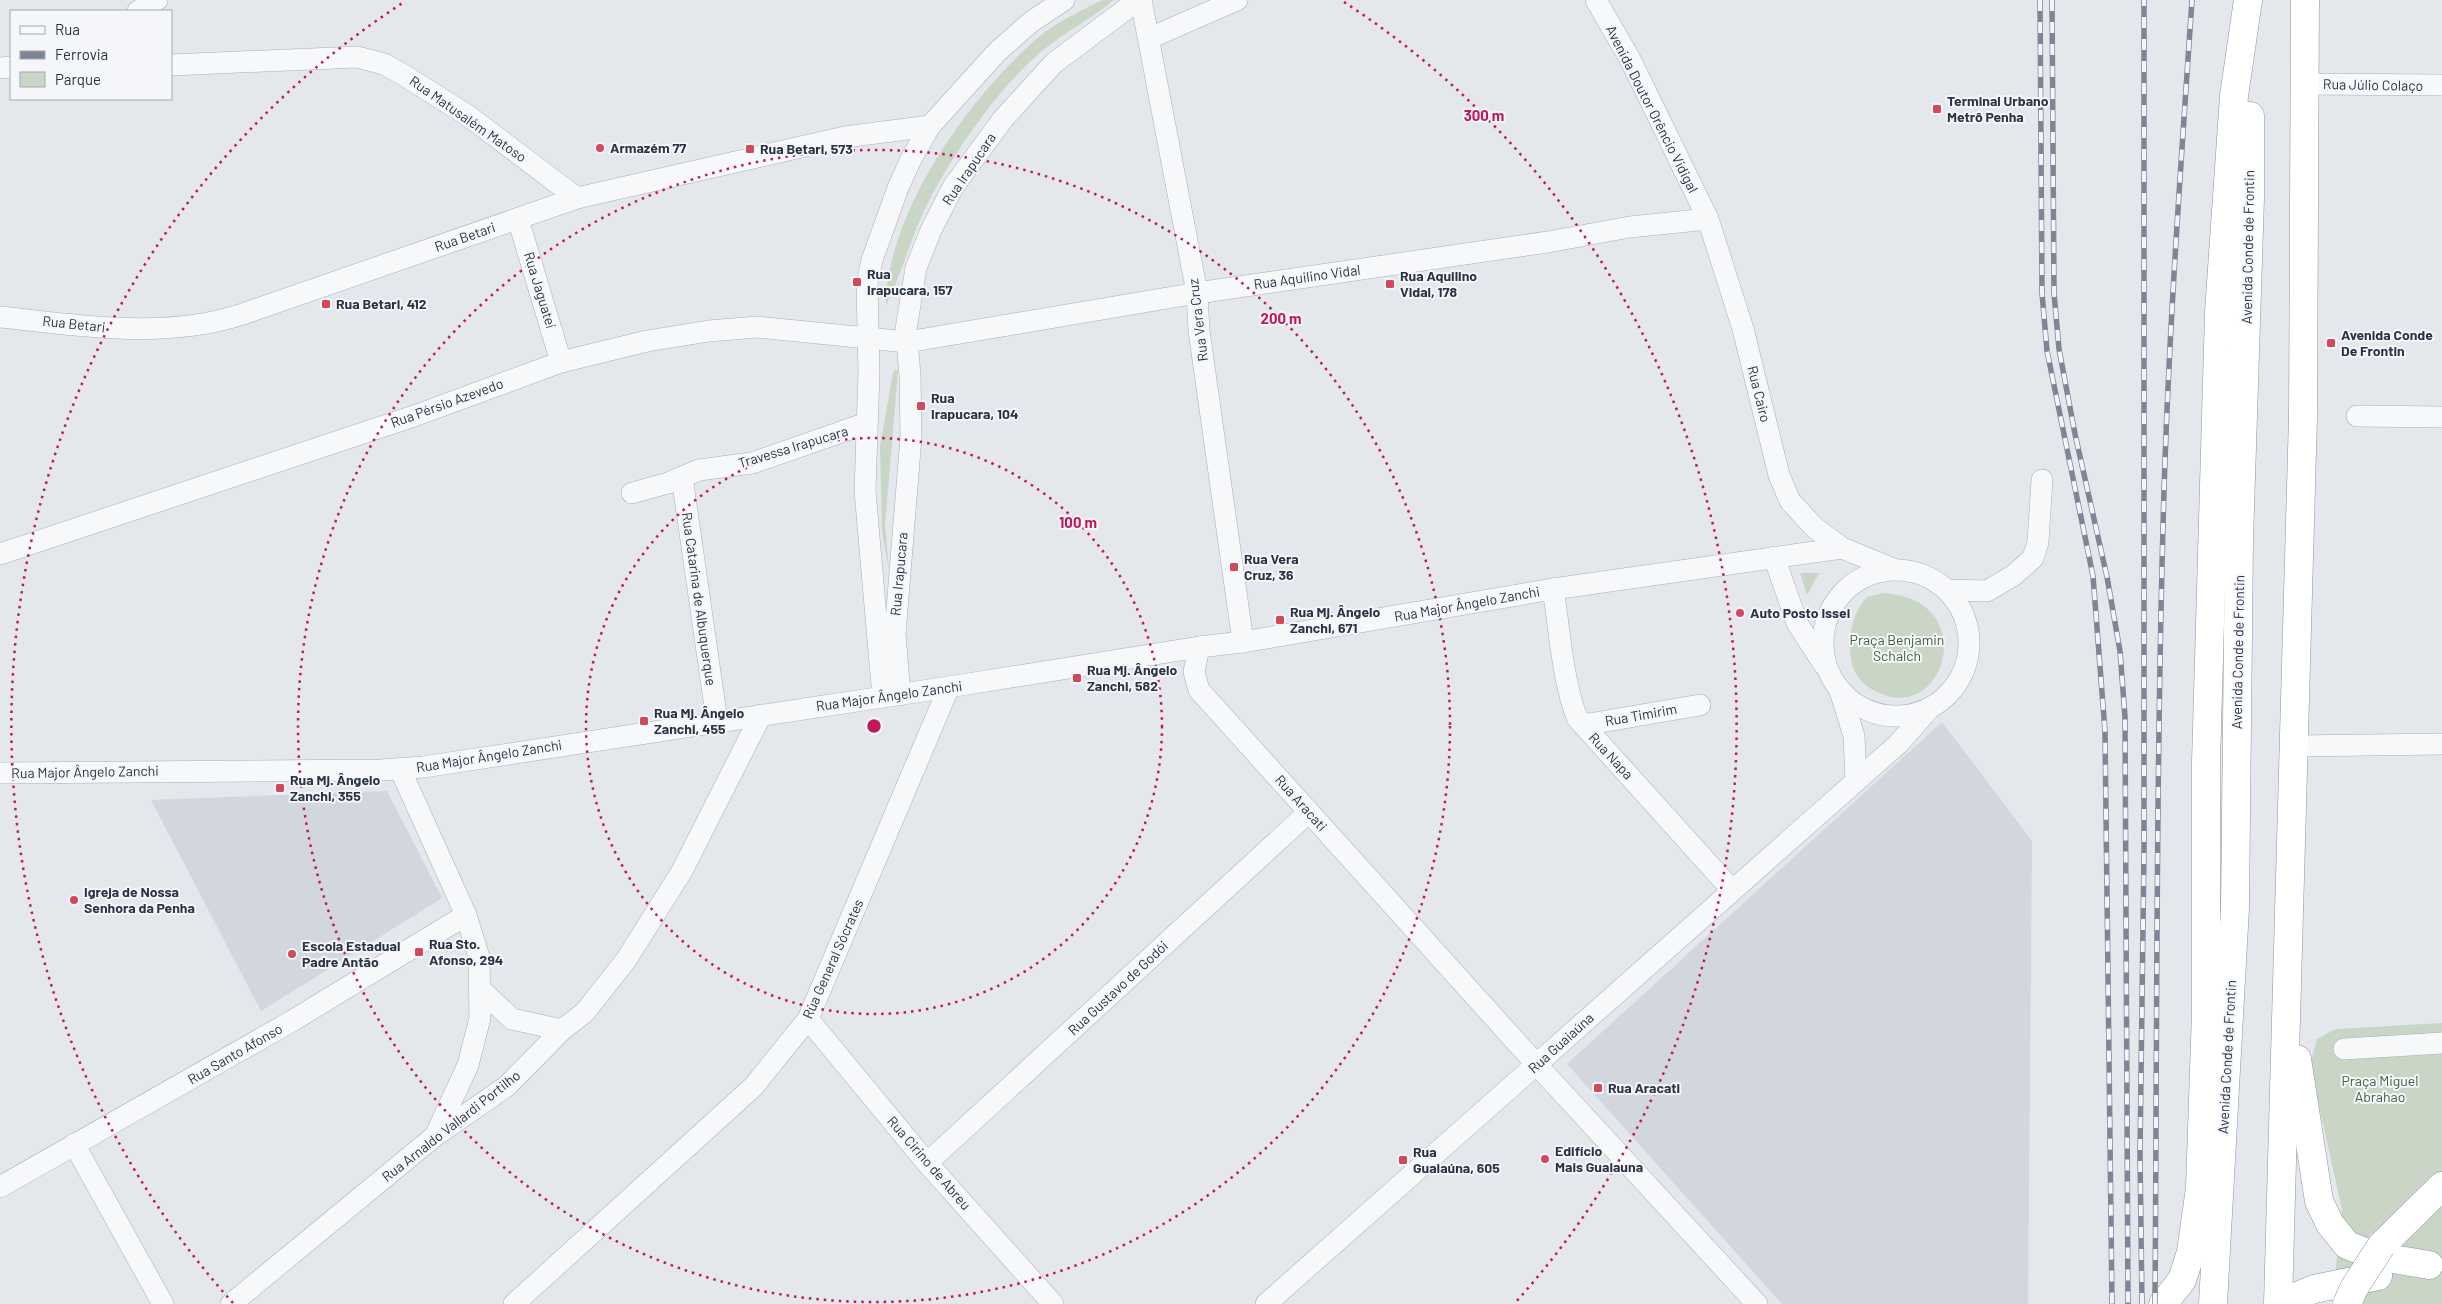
<svg xmlns="http://www.w3.org/2000/svg" width="2442" height="1304" viewBox="0 0 2442 1304" font-family="Barlow,sans-serif">
	<style>
		.built { fill: #d2d6de }
		.green { fill: #c9d6c5 }
		.lines { fill: none; stroke-linecap: round; stroke-linejoin: round }
		.minor-casing { stroke: #a9aeb7; stroke-width: 22 }
		.highway-casing { stroke: #8b94a3; stroke-width: 29 }
		.minor { stroke: #f7f8fa; stroke-width: 21 }
		.highway { stroke: #fff; stroke-width: 28 }
		.rail-casing { stroke: #7d8696; stroke-width: 5.5 }
		.rail { stroke: #f4f6f9; stroke-width: 4; stroke-dasharray: 11; stroke-linecap: butt }
		.highway-bridge-casing { stroke: #8b94a3; stroke-width: 29; stroke-linecap: butt }
		.highway-bridge { stroke: #fff; stroke-width: 28 }
		.ring { fill: none; stroke: #c2185b; stroke-width: 2.5; stroke-dasharray: 2.5 5 }
		.poi-dot { fill: #d1495b; stroke: #f4f6f9; stroke-width: 2 }
		.labels { text-anchor: middle; stroke-width: 4; stroke-linejoin: round; paint-order: stroke }
		.street-label { font-size: 14px; fill: #2b3445; stroke: #f4f6f9 }
		.poi-label { font-size: 14px; font-weight: bold; fill: #2b3445; stroke: #f4f6f9; text-anchor: start }
		.park-label { font-size: 14px; fill: #3f6138; stroke: #f4f6f9 }
		.centre { fill: #c2185b; stroke: #f4f6f9; stroke-width: 2.5 }
		.ring-label { font-size: 15px; text-anchor: middle; font-weight: bold; fill: #c2185b; stroke: #f4f6f9; stroke-width: 4; stroke-linejoin: round; paint-order: stroke }
	</style>
	<rect width="100%" height="100%" fill="#e4e7ec"/>
	<g class="built">
		<polygon points="1942,722 2032,841 2028,1304 1782,1304 1567,1064"/>
		<polygon points="387,791 442,898 261,1011 151,800"/>
	</g>
	<g class="green">
		<path d="M1102,0H1114C1091,19 1065,32 1042,51C996,90 949,159 923,213C909,243 901,276 886,305C885,291 888,278 891,264C910,183 973,96 1034,41C1054,23 1079,12 1102,0Z"/>
		<polygon points="895,370 898,371 885,525 889,570 882,531 880,446 893,373"/>
		<polygon points="1800,573 1819,573 1807,595"/>
		<path d="M1883,593C1894,594 1906,596 1916,601C1973,631 1935,725 1873,690C1861,683 1852,672 1851,657C1848,636 1852,613 1867,597Z"/>
		<polygon points="2442,1023 2442,1304 2332,1304 2342,1210 2310,1064 2317,1039 2336,1029"/>
	</g>
	<g class="lines">
		<g class="minor-casing">
			<g id="minor">
				<polyline points="1141,0 1197,293 1199,331 1243,642"/>
				<polyline points="1596,0 1631,61 1708,219 1743,329 1779,475 1790,501 1815,528 1842,548"/>
				<polyline points="138,11 157,0"/>
				<polyline points="1150,38 1237,0"/>
				<polyline points="171,65 357,57 384,64 402,74 467,115 577,198"/>
				<polyline points="0,68 11,67"/>
				<polyline points="2304,84 2442,85"/>
				<polyline points="518,219 561,362"/>
				<path d="M0,317C67,324 135,335 202,324C216,322 230,318 243,314L577,198L845,137L930,126"/>
				<polyline points="2357,416 2442,417"/>
				<polyline points="682,477 717,721"/>
				<polyline points="632,493 668,483 699,470 752,463 867,423"/>
				<polyline points="0,554 414,416 561,362 647,341 709,331 757,327 907,342 1197,293 1548,242 1630,227 1708,219"/>
				<polyline points="1774,557 1797,623 1825,666"/>
				<circle cx="1896" cy="643" r="73"/>
				<path d="M1553,589C1560,631 1562,678 1577,718L1732,890"/>
				<polyline points="1947,590 1987,591 2014,575 2033,558 2038,542 2042,480"/>
				<polyline points="1199,647 1194,672 1199,690 1537,1065 1757,1304"/>
				<polyline points="1840,691 1854,736 1856,781"/>
				<polyline points="900,695 895,634 911,437 910,375 906,329 916,268 931,230 953,187 1003,119 1054,63 1138,0"/>
				<polyline points="883,697 865,491 869,372 867,284 872,260 898,188 911,159 930,126 997,52 1031,22 1064,0"/>
				<polyline points="1583,725 1700,705"/>
				<polyline points="2295,746 2442,744"/>
				<polyline points="400,769 466,915 479,957 480,1018 468,1065 436,1134"/>
				<polyline points="0,773 381,770 423,767 949,687 1199,647 1243,642 1553,589 1842,548 1896,570"/>
				<polyline points="480,989 512,1019 562,1030"/>
				<polyline points="808,1019 927,1163 1053,1304"/>
				<polyline points="2344,1049 2442,1043"/>
				<polyline points="74,1144 163,1304"/>
				<polyline points="927,1163 1309,812"/>
				<polyline points="0,1187 292,1021 466,915"/>
				<polyline points="231,1304 435,1136 507,1086 562,1030 585,1012 626,960 682,871 761,715"/>
				<polyline points="514,1304 753,1087 808,1019 949,687"/>
				<polyline points="1266,1304 1898,744 1930,708"/>
			</g>
		</g>
		<g class="highway-casing">
			<g id="highway">
				<polyline points="2297,1059 2319,1201 2330,1224 2347,1245 2375,1256 2429,1265"/>
				<polyline points="2381,1246 2442,1186"/>
				<polyline points="2163,1304 2182,1280 2191,1252 2200,1188 2206,1012 2206,762 2219,312 2234,96 2248,0"/>
				<polyline points="2213,1304 2235,908 2239,540 2250,198 2250,116"/>
				<polyline points="2278,1304 2303,416 2305,0"/>
				<polyline points="2279,1304 2314,1289 2378,1276"/>
			</g>
		</g>
		<use href="#minor" class="minor"/>
		<use href="#highway" class="highway"/>
		<g class="rail-casing">
			<g id="rail">
				<polyline points="2040,0 2042,293 2047,351 2093,576 2105,731 2112,1304"/>
				<polyline points="2052,0 2054,293 2059,349 2075,434 2107,577 2120,651 2125,717 2128,1304"/>
				<polyline points="2142,1304 2140,1154 2144,850 2144,0"/>
				<path d="M2155,1304C2157,1033 2156,762 2164,491C2169,327 2181,164 2192,0"/>
			</g>
		</g>
		<use href="#rail" class="rail"/>
		<g class="highway-bridge-casing">
			<polyline id="highway-bridge" points="2347,1304 2354,1288 2381,1246"/>
		</g>
		<use href="#highway-bridge" class="highway-bridge"/>
	</g>
	<g class="ring">
		<circle cx="874" cy="726" r="288"/>
		<circle cx="874" cy="726" r="576"/>
		<path d="M233 1303A863 863 0 0 1 404 2M1344 2A863 863 0 0 1 1515 1303"/>
	</g>
	<g class="poi-dot">
		<rect x="1932" y="104" width="10" height="10" rx="2.5"/>
		<circle cx="600" cy="148" r="5"/>
		<rect x="745" y="144" width="10" height="10" rx="2.5"/>
		<rect x="852" y="277" width="10" height="10" rx="2.5"/>
		<rect x="1385" y="279" width="10" height="10" rx="2.5"/>
		<rect x="321" y="299" width="10" height="10" rx="2.5"/>
		<rect x="2326" y="338" width="10" height="10" rx="2.5"/>
		<rect x="916" y="401" width="10" height="10" rx="2.5"/>
		<rect x="1229" y="562" width="10" height="10" rx="2.5"/>
		<circle cx="1740" cy="613" r="5"/>
		<rect x="1275" y="615" width="10" height="10" rx="2.5"/>
		<rect x="1072" y="673" width="10" height="10" rx="2.5"/>
		<rect x="639" y="716" width="10" height="10" rx="2.5"/>
		<rect x="275" y="783" width="10" height="10" rx="2.5"/>
		<circle cx="74" cy="900" r="5"/>
		<rect x="414" y="947" width="10" height="10" rx="2.5"/>
		<circle cx="292" cy="954" r="5"/>
		<rect x="1593" y="1083" width="10" height="10" rx="2.5"/>
		<circle cx="1545" cy="1159" r="5"/>
		<rect x="1398" y="1155" width="10" height="10" rx="2.5"/>
	</g>
	<g class="labels">
		<g class="street-label">
			<text transform="translate(2373 85) rotate(1)" y="5">Rua Júlio Colaço</text>
			<text transform="translate(1652 109) rotate(63)" y="5">Avenida Doutor Orêncio Vidigal</text>
			<text transform="translate(468 119) rotate(35)" y="5">Rua Matusalém Matoso</text>
			<text transform="translate(969 169) rotate(-56)" y="5">Rua Irapucara</text>
			<text transform="translate(465 237) rotate(-19)" y="5">Rua Betari</text>
			<text transform="translate(2248 247) rotate(-89)" y="5">Avenida Conde de Frontin</text>
			<text transform="translate(1307 277) rotate(-8)" y="5">Rua Aquilino Vidal</text>
			<text transform="translate(540 290) rotate(73)" y="5">Rua Jaguateí</text>
			<text transform="translate(1198 320) rotate(-97)" y="5">Rua Vera Cruz</text>
			<text transform="translate(74 324) rotate(6)" y="5">Rua Betari</text>
			<text transform="translate(1759 394) rotate(76)" y="5">Rua Cairo</text>
			<text transform="translate(447 403) rotate(-20)" y="5">Rua Pérsio Azevedo</text>
			<text transform="translate(793 447) rotate(-17)" y="5">Travessa Irapucara</text>
			<text transform="translate(899 574) rotate(-85)" y="5">Rua Irapucara</text>
			<text transform="translate(699 599) rotate(82)" y="5">Rua Catarina de Albuquerque</text>
			<text transform="translate(1467 604) rotate(-10)" y="5">Rua Major Ângelo Zanchi</text>
			<text transform="translate(2238 652) rotate(-89)" y="5">Avenida Conde de Frontin</text>
			<text transform="translate(889 696) rotate(-8)" y="5">Rua Major Ângelo Zanchi</text>
			<text transform="translate(1641 715) rotate(-10)" y="5">Rua Timirim</text>
			<text transform="translate(489 756) rotate(-9)" y="5">Rua Major Ângelo Zanchi</text>
			<text transform="translate(1611 756) rotate(47)" y="5">Rua Napa</text>
			<text transform="translate(85 772) rotate(-1)" y="5">Rua Major Ângelo Zanchi</text>
			<text transform="translate(1301 803) rotate(48)" y="5">Rua Aracati</text>
			<text transform="translate(833 959) rotate(-66)" y="5">Rua General Sócrates</text>
			<text transform="translate(1118 988) rotate(-43)" y="5">Rua Gustavo de Godói</text>
			<text transform="translate(1561 1043) rotate(-42)" y="5">Rua Guaiaúna</text>
			<text transform="translate(235 1054) rotate(-30)" y="5">Rua Santo Afonso</text>
			<text transform="translate(2227 1057) rotate(-87)" y="5">Avenida Conde de Frontin</text>
			<text transform="translate(451 1126) rotate(-38)" y="5">Rua Arnaldo Vallardi Portilho</text>
			<text transform="translate(929 1163) rotate(49)" y="5">Rua Cirino de Abreu</text>
		</g>
		<g class="poi-label">
			<text x="1947" y="106">Terminal Urbano<tspan x="1947" dy="16">Metrô Penha</tspan></text>
			<text x="610" y="153">Armazém 77</text>
			<text x="760" y="154">Rua Betari, 573</text>
			<text x="867" y="279">Rua<tspan x="867" dy="16">Irapucara, 157</tspan></text>
			<text x="1400" y="281">Rua Aquilino<tspan x="1400" dy="16">Vidal, 178</tspan></text>
			<text x="336" y="309">Rua Betari, 412</text>
			<text x="2341" y="340">Avenida Conde<tspan x="2341" dy="16">De Frontin</tspan></text>
			<text x="931" y="403">Rua<tspan x="931" dy="16">Irapucara, 104</tspan></text>
			<text x="1244" y="564">Rua Vera<tspan x="1244" dy="16">Cruz, 36</tspan></text>
			<text x="1290" y="617">Rua Mj. Ângelo<tspan x="1290" dy="16">Zanchi, 671</tspan></text>
			<text x="1750" y="618">Auto Posto Issei</text>
			<text x="1087" y="675">Rua Mj. Ângelo<tspan x="1087" dy="16">Zanchi, 582</tspan></text>
			<text x="654" y="718">Rua Mj. Ângelo<tspan x="654" dy="16">Zanchi, 455</tspan></text>
			<text x="290" y="785">Rua Mj. Ângelo<tspan x="290" dy="16">Zanchi, 355</tspan></text>
			<text x="84" y="897">Igreja de Nossa<tspan x="84" dy="16">Senhora da Penha</tspan></text>
			<text x="429" y="949">Rua Sto.<tspan x="429" dy="16">Afonso, 294</tspan></text>
			<text x="302" y="951">Escola Estadual<tspan x="302" dy="16">Padre Antão</tspan></text>
			<text x="1608" y="1093">Rua Aracati</text>
			<text x="1555" y="1156">Edifício<tspan x="1555" dy="16">Mais Guaiauna</tspan></text>
			<text x="1413" y="1157">Rua<tspan x="1413" dy="16">Guaiaúna, 605</tspan></text>
		</g>
		<g class="park-label">
			<text x="1897" y="645">Praça Benjamin<tspan x="1897" dy="16">Schalch</tspan></text>
			<text x="2380" y="1086">Praça Miguel<tspan x="2380" dy="16">Abrahao</tspan></text>
		</g>
	</g>
	<circle cx="874" cy="726" r="8" class="centre"/>
	<g class="ring-label">
		<text x="1484" y="121">300 m</text>
		<text x="1281" y="324">200 m</text>
		<text x="1078" y="528">100 m</text>
	</g>
	<rect x="10" y="10" width="162" height="90" fill="#f4f6f9" stroke="#a4a8b1"/>
	<rect x="20" y="26" width="25" height="8" fill="#f7f8fa" stroke="#a4a8b1"/>
	<text x="55" y="35" font-size="15" fill="#2b3445">Rua</text>
	<rect x="20" y="51" width="25" height="8" fill="#7d8696" stroke="#a4a8b1"/>
	<text x="55" y="60" font-size="15" fill="#2b3445">Ferrovia</text>
	<rect x="20" y="72" width="25" height="15" fill="#c9d6c5" stroke="#a4a8b1"/>
	<text x="55" y="85" font-size="15" fill="#2b3445">Parque</text>
</svg>
